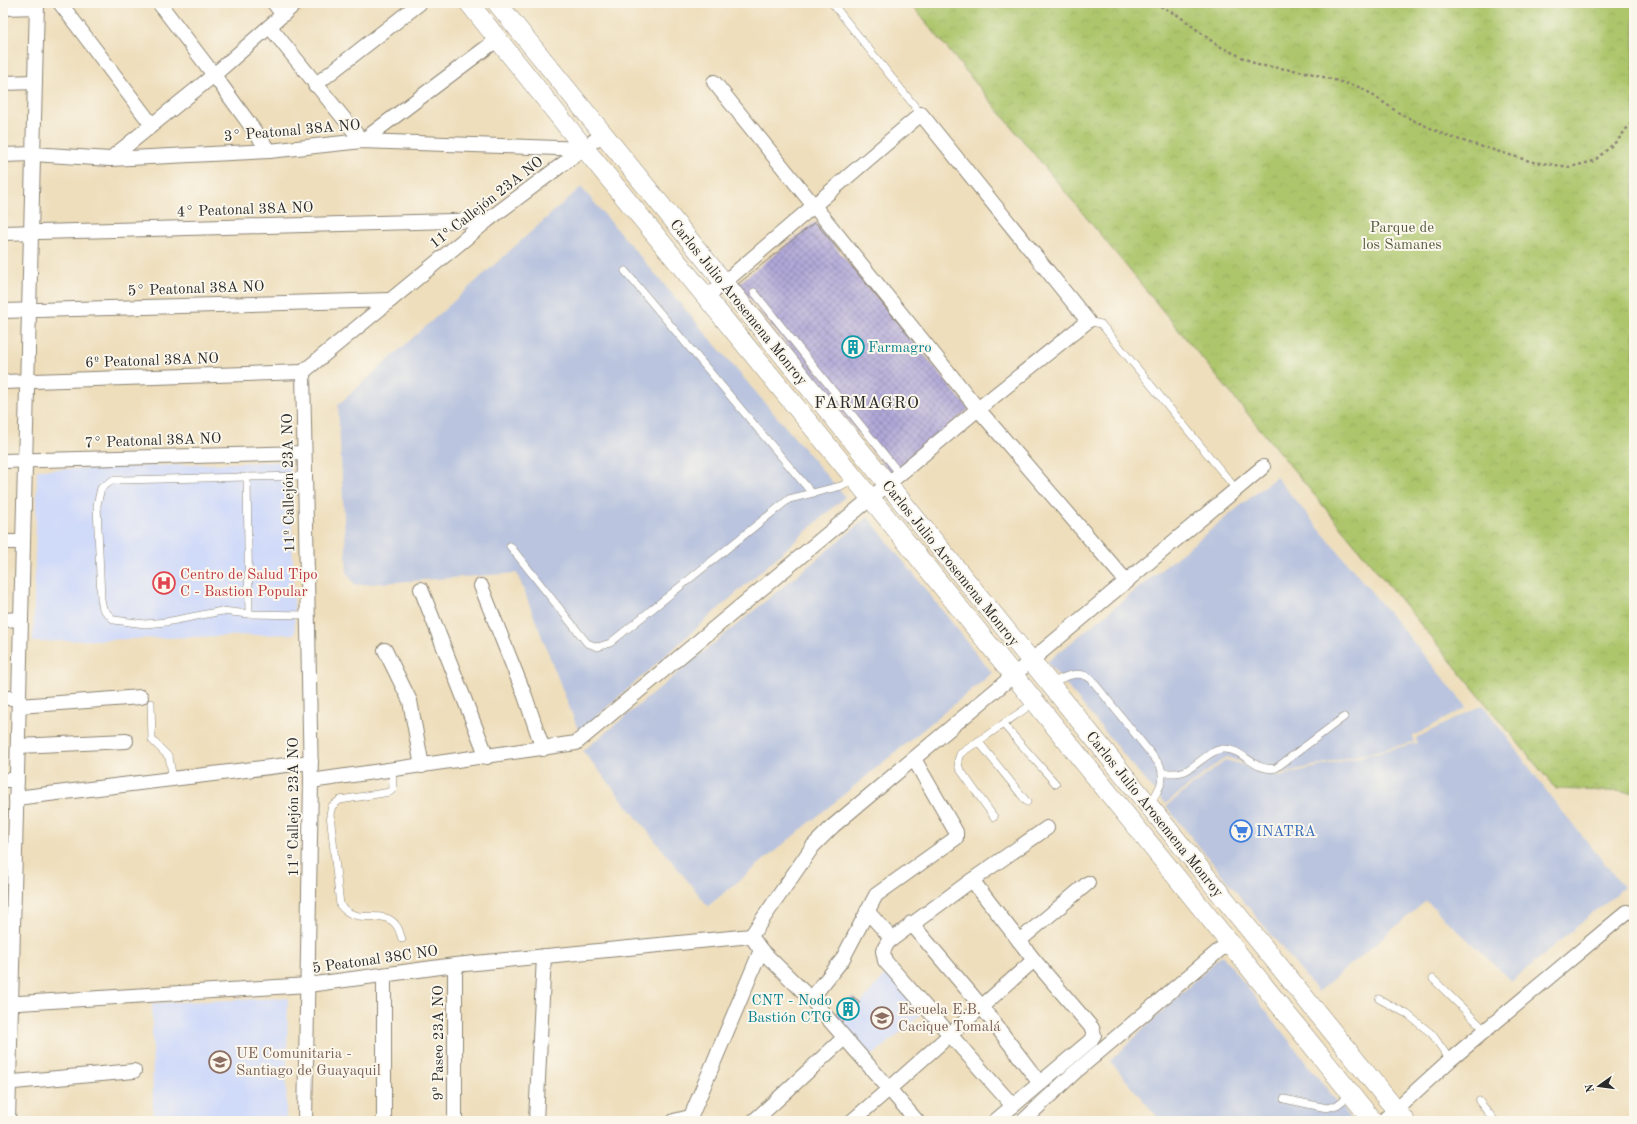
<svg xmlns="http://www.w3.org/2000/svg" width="1637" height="1124" viewBox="0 0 1637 1124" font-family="'Old Standard TT',serif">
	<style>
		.built { fill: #d0daf9 }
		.industrial { fill: #bac4de }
		.park { fill: url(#park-crowns); stroke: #6c784c }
		.building { fill: url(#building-cross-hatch) }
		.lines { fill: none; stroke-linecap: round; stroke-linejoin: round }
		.service-casing { stroke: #8c8474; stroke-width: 8 }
		.minor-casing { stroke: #8c8474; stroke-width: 16 }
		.secondary-casing { stroke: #8c8474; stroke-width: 20 }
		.path { stroke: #8c8474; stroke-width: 2.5; stroke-dasharray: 3 3; stroke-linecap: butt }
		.service { stroke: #fff; stroke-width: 7 }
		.minor { stroke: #fff; stroke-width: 14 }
		.secondary { stroke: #fff; stroke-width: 19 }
		.labels { text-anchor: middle; stroke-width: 4; stroke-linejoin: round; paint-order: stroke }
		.street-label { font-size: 15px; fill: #2b2b2b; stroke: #fbf7ec }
		.park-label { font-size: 15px; fill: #525a3e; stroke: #fbf7ec }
		.culture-label { font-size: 15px; fill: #0d838f; stroke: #fbf7ec; text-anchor: start }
		.health-label { font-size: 15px; fill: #be3a42; stroke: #fbf7ec; text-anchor: start }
		.shop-label { font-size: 15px; fill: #366cbe; stroke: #fbf7ec; text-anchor: start }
		.education-label { font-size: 15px; fill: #785e54; stroke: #fbf7ec; text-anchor: start }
		.quarter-label { font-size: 17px; letter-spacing: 1px; fill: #2b2b2b; stroke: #fbf7ec }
	</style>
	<defs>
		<pattern id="park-crowns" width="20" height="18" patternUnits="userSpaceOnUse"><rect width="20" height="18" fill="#adc66c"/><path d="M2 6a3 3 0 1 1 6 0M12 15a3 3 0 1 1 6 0" fill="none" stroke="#95aa5e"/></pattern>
		<pattern id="building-cross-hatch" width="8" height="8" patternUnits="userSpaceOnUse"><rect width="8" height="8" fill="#b0a8d8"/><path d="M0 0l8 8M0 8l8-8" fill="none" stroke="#8f89af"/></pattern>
	</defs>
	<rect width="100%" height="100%" fill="#fbf7ec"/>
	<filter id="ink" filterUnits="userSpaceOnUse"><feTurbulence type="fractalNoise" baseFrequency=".025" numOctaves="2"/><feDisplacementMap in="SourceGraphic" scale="8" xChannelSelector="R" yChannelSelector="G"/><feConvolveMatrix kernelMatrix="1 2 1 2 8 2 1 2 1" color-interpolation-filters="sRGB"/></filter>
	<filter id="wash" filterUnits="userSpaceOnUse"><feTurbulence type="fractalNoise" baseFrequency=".012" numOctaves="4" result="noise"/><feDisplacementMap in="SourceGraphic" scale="16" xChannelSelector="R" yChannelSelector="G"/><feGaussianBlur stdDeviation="0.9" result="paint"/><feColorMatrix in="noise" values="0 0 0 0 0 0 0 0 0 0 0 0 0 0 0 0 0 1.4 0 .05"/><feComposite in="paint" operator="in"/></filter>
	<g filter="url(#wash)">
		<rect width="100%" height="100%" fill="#eedebc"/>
		<g class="built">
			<polygon points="290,461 295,634 33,642 37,470"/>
			<polygon points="887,973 923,1013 872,1056 842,1024"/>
			<polygon points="288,998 286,1121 153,1121 152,1003"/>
		</g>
		<g class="industrial">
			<polygon points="581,187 845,497 579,732 517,573 355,585 347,573 338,405"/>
			<polygon points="1276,477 1467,707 1413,736 1414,742 1279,774 1226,757 1165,804 1047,662"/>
			<polygon points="868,517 992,673 708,906 583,751"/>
			<polygon points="1483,705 1554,801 1624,887 1512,981 1426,901 1318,992 1166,806 1226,760 1280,776 1417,743 1416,738"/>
			<polygon points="1222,955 1352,1121 1161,1121 1110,1061"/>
		</g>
		<polygon class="park" points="910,3 1634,3 1634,792 1556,789"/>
		<g id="blocks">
			<g class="building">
				<polygon points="815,222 969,409 892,475 738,284"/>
				<polygon points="853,997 860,1002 841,1023 835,1016"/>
			</g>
		</g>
	</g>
	<g filter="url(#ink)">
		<use href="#blocks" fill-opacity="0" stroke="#8c8474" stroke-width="1"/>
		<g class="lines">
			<g class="service-casing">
				<g id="service">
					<polyline points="832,3 921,114"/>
					<polyline points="625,271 811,492"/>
					<polyline points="754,292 900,474"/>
					<polyline points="1088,321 1101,324 1236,489"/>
					<polyline points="247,477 121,480 113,480 101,488 97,505 101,599 103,609 114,620 145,624 166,622 222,611 249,614 307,615"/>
					<polyline points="510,546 587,643 598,647 610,643 789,499 841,486 854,479"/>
					<polyline points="249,614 247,477 305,476"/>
					<path d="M1051,683C1065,677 1078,669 1091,679L1160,765C1166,780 1158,791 1150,804"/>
					<polyline points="151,703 152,740 169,757 173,779"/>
					<polyline points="1003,724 1056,784"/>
					<polyline points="978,741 1027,802"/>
					<path d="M392,770L393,789L390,792L340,800L332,806L330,814L340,905C357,927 383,907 396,925C399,928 400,934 402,939"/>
					<path d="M1164,773C1171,773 1178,774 1185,771C1197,766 1208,751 1222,749C1243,747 1254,773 1276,768L1344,717"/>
					<polyline points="994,817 959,768 958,760 960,754 1035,702"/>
					<polyline points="1433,979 1486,1031"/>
					<polyline points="1379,999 1407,1014 1432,1034 1450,1060"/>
					<polyline points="1284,1099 1327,1108 1337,1105 1350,1095"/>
					<polyline points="1479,1101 1495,1121"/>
				</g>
			</g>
			<g class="minor-casing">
				<g id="minor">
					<polyline points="60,3 152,125"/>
					<polyline points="159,3 214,75 269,151"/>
					<polyline points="274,3 283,15"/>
					<polyline points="3,8 37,7"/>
					<polyline points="270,27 362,141 498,39"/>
					<polyline points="714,82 978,409 1127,582"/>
					<polyline points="3,83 35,82"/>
					<polyline points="315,85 420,3"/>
					<polyline points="3,155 33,154 110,159 269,151 362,141 585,149"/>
					<polyline points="110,159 214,75 296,3"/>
					<polyline points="3,233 488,220"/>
					<polyline points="3,311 391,300"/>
					<polyline points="3,382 303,372"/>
					<polyline points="3,461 304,453"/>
					<polyline points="3,542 23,542"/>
					<polyline points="481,586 525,696 543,749"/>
					<polyline points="421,589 487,757"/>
					<polyline points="3,620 21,619"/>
					<polyline points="385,650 410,701 422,766"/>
					<polyline points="3,698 19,698"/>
					<polyline points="19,706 141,697"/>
					<polyline points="18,746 126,741"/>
					<polyline points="3,780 17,780"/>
					<polyline points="311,781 576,743 978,409 1088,321 921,114 707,297"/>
					<polyline points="16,798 311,762"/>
					<polyline points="972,880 1034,960 1092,1028 1094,1035 1090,1041 995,1121"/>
					<polyline points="867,911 892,939"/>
					<polyline points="911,923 981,1006 1039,1082"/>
					<polyline points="1019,941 1088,883"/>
					<polyline points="455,965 455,1121"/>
					<polyline points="811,999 842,960 876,895 956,838 956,832 914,759"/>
					<polyline points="3,1004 308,985 455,965 751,936"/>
					<polyline points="3,1083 134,1071"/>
					<polyline points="1013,1106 885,961 883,951 888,942 972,880 1047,828"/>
					<polyline points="8,1121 37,3"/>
					<polyline points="305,1121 311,781 303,372 488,220 603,134"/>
					<polyline points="384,1121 384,975"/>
					<polyline points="536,1121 544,956"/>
					<polyline points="674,1121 690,1117"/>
					<polyline points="689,1121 761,950"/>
					<polyline points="754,1121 844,1038"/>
					<polyline points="852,1121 889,1089 1034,960"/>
					<polyline points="917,1121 811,999 761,950 751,936 813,846 833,826 1263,467"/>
					<polyline points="1023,1121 1074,1073 1229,942"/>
					<polyline points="1383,1121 1450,1060 1627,912"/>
				</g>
			</g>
			<g class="secondary-casing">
				<g id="secondary">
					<polyline points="469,3 585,149 882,512 1373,1121"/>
					<polyline points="497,3 1405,1121"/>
				</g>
			</g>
			<polyline class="path" points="1155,3 1179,16 1217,45 1258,65 1306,72 1362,88 1402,115 1450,137 1533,162 1570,167 1594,161 1618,140 1634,119"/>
			<use href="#service" class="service"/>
			<use href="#minor" class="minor"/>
			<use href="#secondary" class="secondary"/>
		</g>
	</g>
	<defs>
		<g id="building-ring" transform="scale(1.15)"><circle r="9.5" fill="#fbf7ec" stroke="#0f9aa8" stroke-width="1.5"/><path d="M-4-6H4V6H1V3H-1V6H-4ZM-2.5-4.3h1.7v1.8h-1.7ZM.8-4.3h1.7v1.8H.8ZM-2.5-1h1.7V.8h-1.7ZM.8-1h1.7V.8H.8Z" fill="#0f9aa8"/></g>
		<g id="hospital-ring" transform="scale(1.15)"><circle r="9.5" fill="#fbf7ec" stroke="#e0444e" stroke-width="1.5"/><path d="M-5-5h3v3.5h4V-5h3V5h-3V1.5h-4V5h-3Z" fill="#e0444e"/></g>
		<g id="supermarket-ring" transform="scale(1.15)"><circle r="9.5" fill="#fbf7ec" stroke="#3f7fe0" stroke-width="1.5"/><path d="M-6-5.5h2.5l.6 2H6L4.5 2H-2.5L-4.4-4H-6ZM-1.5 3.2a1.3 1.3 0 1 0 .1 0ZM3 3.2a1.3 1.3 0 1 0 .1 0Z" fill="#3f7fe0"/></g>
		<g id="school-ring" transform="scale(1.15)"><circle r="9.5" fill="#fbf7ec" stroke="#8d6e63" stroke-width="1.5"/><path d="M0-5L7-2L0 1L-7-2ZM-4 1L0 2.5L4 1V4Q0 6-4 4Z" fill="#8d6e63"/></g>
	</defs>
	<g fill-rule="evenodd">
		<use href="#building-ring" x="853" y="347"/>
		<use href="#hospital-ring" x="164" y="583"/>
		<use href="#supermarket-ring" x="1241" y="831"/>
		<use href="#building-ring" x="848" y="1009"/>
		<use href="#school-ring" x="882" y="1018"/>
		<use href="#school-ring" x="220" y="1062"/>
	</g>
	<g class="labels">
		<g class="street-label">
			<text transform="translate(292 130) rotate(-5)" y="5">3° Peatonal 38A NO</text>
			<text transform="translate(486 202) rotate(-38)" y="5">11º Callejón 23A NO</text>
			<text transform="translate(245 209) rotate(-2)" y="5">4° Peatonal 38A NO</text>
			<text transform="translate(196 288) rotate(-2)" y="5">5° Peatonal 38A NO</text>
			<text transform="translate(739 302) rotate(51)" y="5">Carlos Julio Arosemena Monroy</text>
			<text transform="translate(152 360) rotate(-2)" y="5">6º Peatonal 38A NO</text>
			<text transform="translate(153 440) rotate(-2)" y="5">7° Peatonal 38A NO</text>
			<text transform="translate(288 483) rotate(-91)" y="5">11º Callejón 23A NO</text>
			<text transform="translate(951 563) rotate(51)" y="5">Carlos Julio Arosemena Monroy</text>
			<text transform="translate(293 807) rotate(-90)" y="5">11º Callejón 23A NO</text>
			<text transform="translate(1155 814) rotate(51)" y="5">Carlos Julio Arosemena Monroy</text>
			<text transform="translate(375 959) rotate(-8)" y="5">5 Peatonal 38C NO</text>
			<text transform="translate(438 1043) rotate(-90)" y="5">9º Paseo 23A NO</text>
		</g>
		<g class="park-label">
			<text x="1402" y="232">Parque de<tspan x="1402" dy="17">los Samanes</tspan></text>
		</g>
		<g class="culture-label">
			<text x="868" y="352">Farmagro</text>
			<text x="832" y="1005" text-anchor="end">CNT - Nodo<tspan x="832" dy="17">Bastión CTG</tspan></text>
		</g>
		<g class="health-label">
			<text x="180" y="579">Centro de Salud Tipo<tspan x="180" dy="17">C - Bastion Popular</tspan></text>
		</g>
		<g class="shop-label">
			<text x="1256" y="836">INATRA</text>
		</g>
		<g class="education-label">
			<text x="898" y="1014">Escuela E.B.<tspan x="898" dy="17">Cacique Tomalá</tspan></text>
			<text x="236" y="1058">UE Comunitaria -<tspan x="236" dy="17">Santiago de Guayaquil</tspan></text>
		</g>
		<g class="quarter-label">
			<text x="867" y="408">FARMAGRO</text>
		</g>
	</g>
	<rect width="1637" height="1124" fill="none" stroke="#fbf7ec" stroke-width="16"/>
	<g transform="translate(1599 1086) rotate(256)" stroke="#fbf7ec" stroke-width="3" paint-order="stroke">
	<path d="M0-3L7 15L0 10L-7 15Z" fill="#2b2b2b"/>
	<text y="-6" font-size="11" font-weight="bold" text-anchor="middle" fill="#2b2b2b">N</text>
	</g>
</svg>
